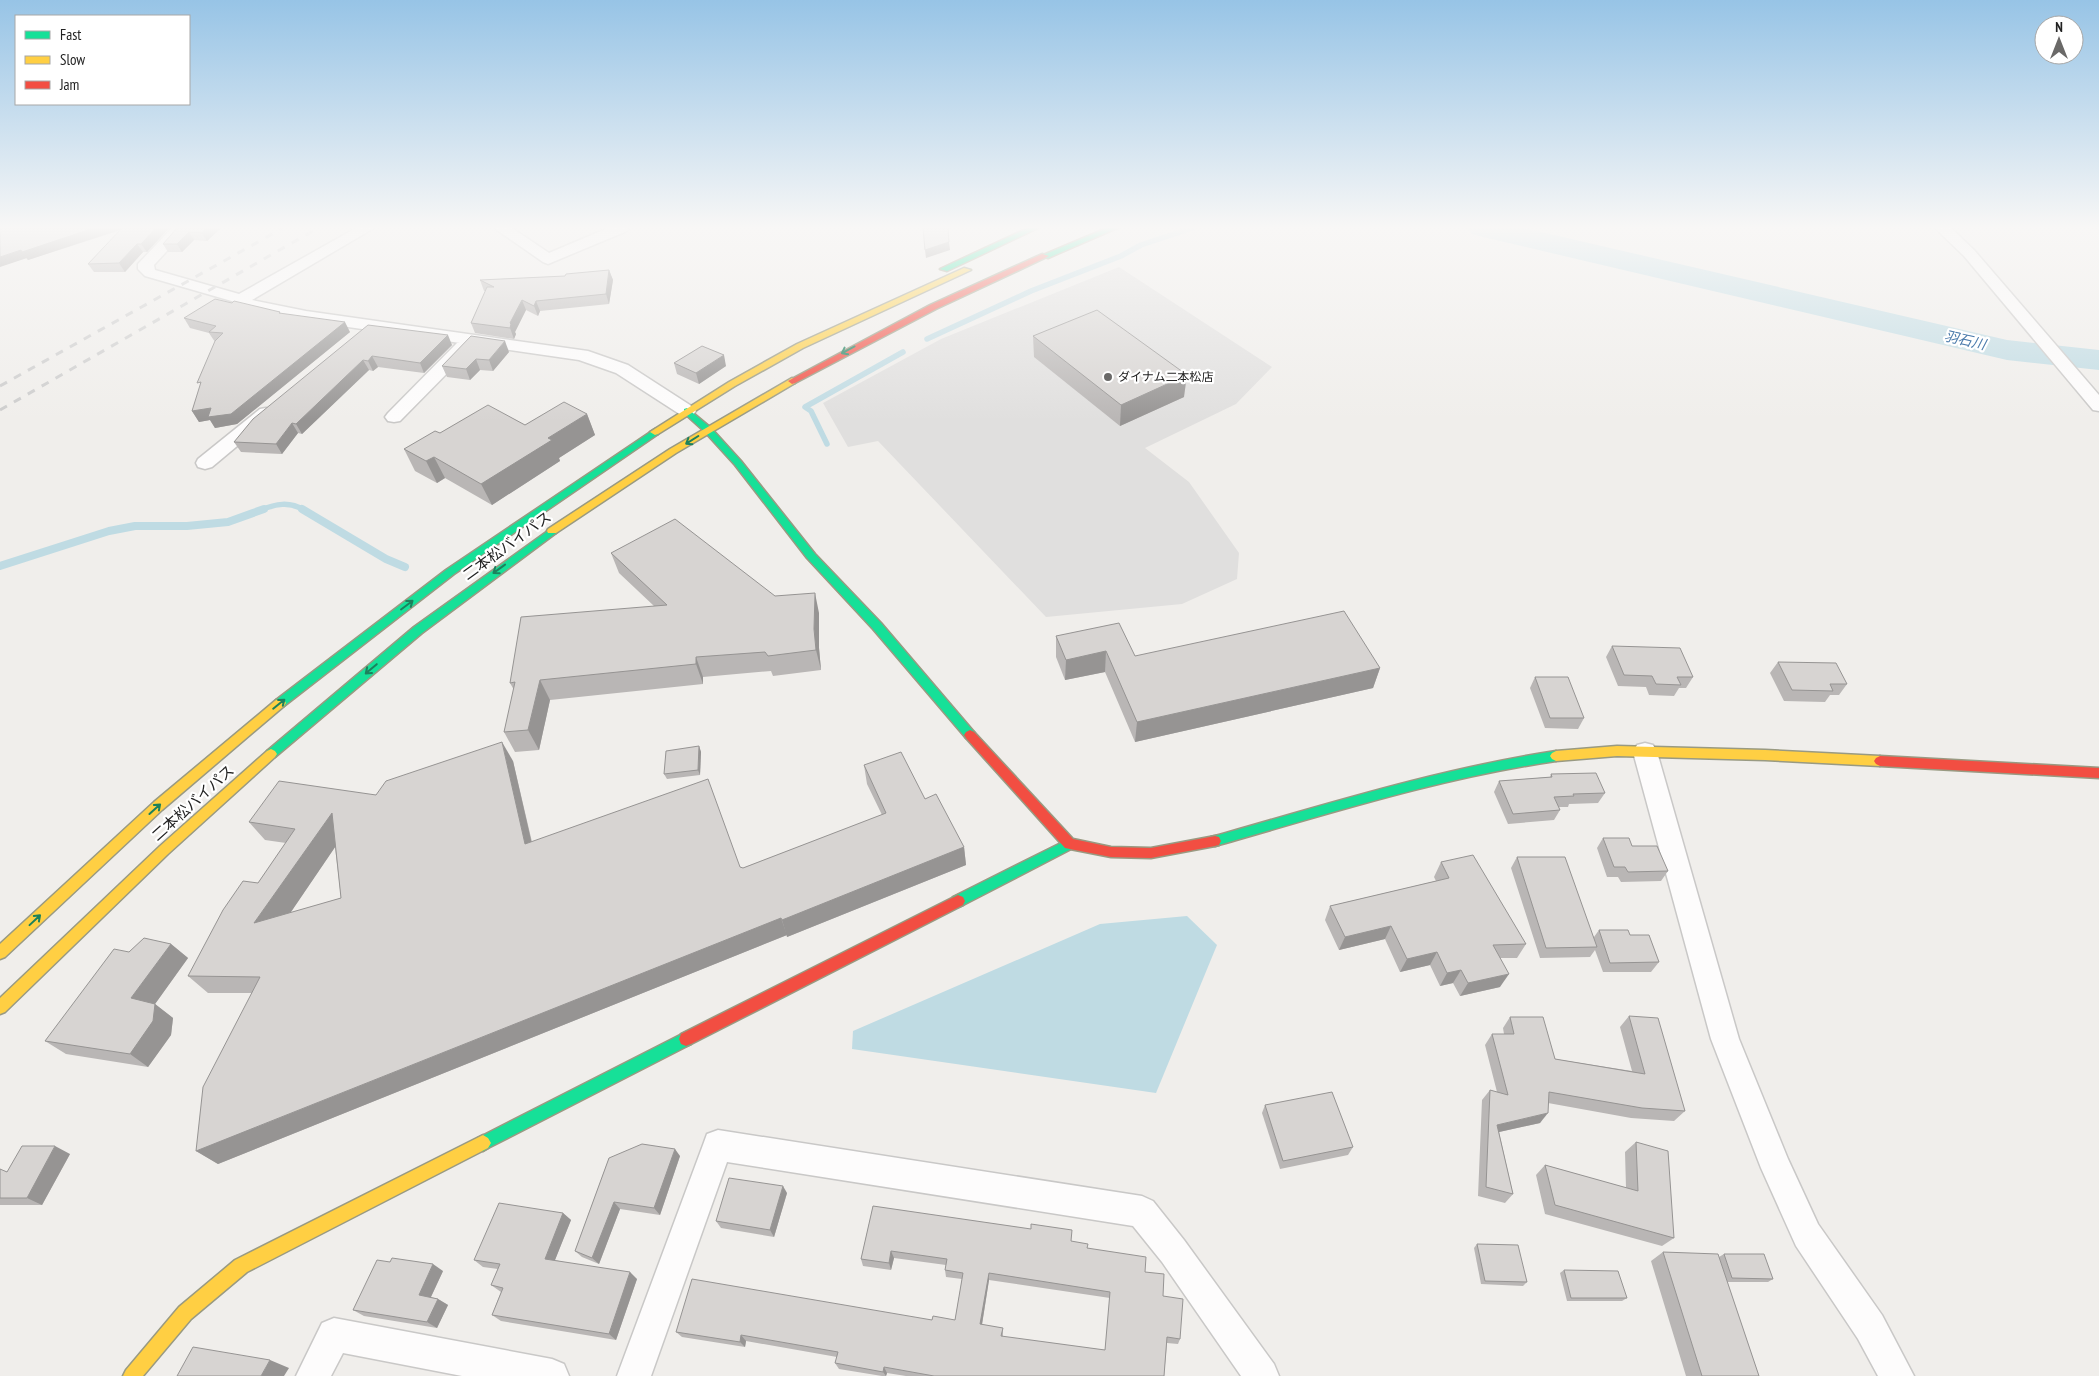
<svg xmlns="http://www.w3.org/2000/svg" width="2099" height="1376" viewBox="0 0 2099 1376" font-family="'PT Sans Narrow','Noto Sans JP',sans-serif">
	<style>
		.parking { fill: #e0dfde }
		.water { fill: #bfdbe3 }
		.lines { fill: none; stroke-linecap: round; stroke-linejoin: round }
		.stream-far1 { stroke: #bfdbe3; stroke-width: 5.5 }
		.stream { stroke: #bfdbe3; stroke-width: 8 }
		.river { fill: #bfdbe3; fill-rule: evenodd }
		.street-casing { stroke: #c9c8c7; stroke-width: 3 }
		.fast-casing { stroke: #999a82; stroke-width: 3 }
		.slow-casing { stroke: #999a82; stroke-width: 3 }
		.jam-casing { stroke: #999a82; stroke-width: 3 }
		.street { fill: #fdfcfc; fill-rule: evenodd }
		.fast { fill: #16e098; fill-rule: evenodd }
		.slow { fill: #ffcf43; fill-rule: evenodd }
		.jam { fill: #f24e42; fill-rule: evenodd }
		.rail { stroke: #ccc; stroke-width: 3; stroke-dasharray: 8 8; stroke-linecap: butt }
		.wall { fill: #b9b6b5; fill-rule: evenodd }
		.shaded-wall { fill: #969493 }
		.building { fill: #d7d4d2; stroke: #969493; fill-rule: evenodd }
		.oneway { stroke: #1c815d }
		.poi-dot { fill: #6a6968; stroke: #fff; stroke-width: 2 }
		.labels { text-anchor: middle; stroke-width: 4.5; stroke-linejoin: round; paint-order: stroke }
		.far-poi-label { font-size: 12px; fill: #222; stroke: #fff; text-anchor: start }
		.far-water-label { font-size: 14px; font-style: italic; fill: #4a7aab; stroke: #fff }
		.street-label { font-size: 15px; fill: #222; stroke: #fff }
	</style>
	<rect width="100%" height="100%" fill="#f0eeeb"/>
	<polygon class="parking" points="1119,267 1272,367 1236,404 1145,448 1189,482 1239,553 1237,579 1182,604 1046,617 878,441 848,447 823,403 941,339"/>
	<polygon class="water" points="1187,916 1217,945 1156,1093 852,1049 853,1031 1100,924"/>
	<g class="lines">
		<g class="stream-far1">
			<polyline points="927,339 1031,291 1121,256 1141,245 1192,228"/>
			<polyline points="827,444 811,411 805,407 903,352"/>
			<path d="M260,510C276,504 289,501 304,510"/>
		</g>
		<g class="stream">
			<polyline points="302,509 386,559 405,567"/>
			<polyline points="0,566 109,531 135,526 187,526 228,522 264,509"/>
		</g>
		<polygon class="river" points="1468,228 1524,228 2007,340 2099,350 2099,370 2007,360 1483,237 1472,234"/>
		<g class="street-casing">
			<g id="street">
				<polygon points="172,228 188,228 154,265 155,270 239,294 356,228 374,228 252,300 306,311 588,351 628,365 693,407 696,411 693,415 687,416 681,415 616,373 579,360 469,344 471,347 469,351 400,421 394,422 388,421 385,417 388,413 457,343 460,343 306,321 239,306 235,302 145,276 138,269 138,264"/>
				<polygon points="494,228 512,228 549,253 608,228 629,228 627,231 548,264 543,262"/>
				<polygon points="1935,228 1951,228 1974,250 2099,395 2099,411 2093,410 1964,256"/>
				<polygon points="266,408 272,409 275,413 272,417 212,467 205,469 198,467 196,463 198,459 260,409"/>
				<polygon points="1645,743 1653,745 1657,752 1739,1039 1788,1159 1818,1224 1882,1315 1914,1376 1878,1376 1858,1339 1796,1246 1761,1168 1711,1039 1633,752 1637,745"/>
				<polygon points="718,1130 1142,1196 1153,1201 1184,1240 1274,1364 1279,1376 1241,1376 1162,1262 1133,1226 727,1162 651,1376 617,1376 703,1145 707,1134"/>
				<polygon points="334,1318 552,1359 564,1364 569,1376 462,1376 343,1353 331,1376 296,1376 322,1323"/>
			</g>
		</g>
		<g class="fast-casing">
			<g id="fast">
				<polygon points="1028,228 1038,228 947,271 940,269"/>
				<polygon points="1107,228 1117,228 1048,258 1041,256"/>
				<polygon points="687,408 711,428 741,461 815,554 881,623 974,732 976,735 974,738 966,738 873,629 807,558 735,465 705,432 684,413 684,409"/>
				<polygon points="655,429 658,430 658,434 454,574 284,706 276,706 274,703 276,700 446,570"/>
				<polygon points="552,528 557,531 556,533 422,633 275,757 267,757 265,754 267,751 414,627"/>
				<path d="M1556,751L1560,753L1562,756L1560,759L1556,761C1439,778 1328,814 1215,846L1211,845L1209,841L1211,837L1215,836C1328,804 1439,769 1556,751Z"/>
				<polygon points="1069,839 1073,840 1075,844 1073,848 963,905 958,907 953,905 951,901 953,897"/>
				<polygon points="686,1032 691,1034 693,1039 691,1044 488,1148 483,1151 478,1148 475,1143 478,1138"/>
			</g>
		</g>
		<g class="slow-casing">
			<g id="slow">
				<polygon points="964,268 971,270 803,348 735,386 658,434 655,435 650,432 729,382 797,344"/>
				<polygon points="792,378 796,381 795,383 676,453 556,533 548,533 547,531 548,529 670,449"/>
				<polygon points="280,699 284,700 286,703 284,706 162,810 5,957 0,959 0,944 154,802 276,700"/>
				<polygon points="1617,746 1765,750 1880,756 1884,758 1886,761 1884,764 1880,766 1765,760 1617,756 1556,761 1552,759 1550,756 1552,753 1556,751"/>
				<polygon points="271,749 275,751 277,754 275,757 168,854 5,1012 0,1014 0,998 160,846 267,751"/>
				<polygon points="483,1135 488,1138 491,1143 488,1148 247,1272 191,1319 143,1376 123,1376 126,1370 179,1307 235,1260"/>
			</g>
		</g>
		<g class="jam-casing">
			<g id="jam">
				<polygon points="1042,254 1049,256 936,309 795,383 792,384 788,381 930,305"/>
				<polygon points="970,730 974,732 1073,839 1111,847 1151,848 1215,836 1219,837 1221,841 1219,845 1215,846 1151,858 1111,857 1065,848 966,738 964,735 966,732"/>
				<polygon points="1880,756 2099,768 2099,778 1880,766 1876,764 1874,761 1876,758"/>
				<polygon points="958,895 963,897 965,901 963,905 691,1044 686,1046 681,1044 679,1039 681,1034"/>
			</g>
		</g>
		<use href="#street" class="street"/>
		<use href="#fast" class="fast"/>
		<use href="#slow" class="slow"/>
		<use href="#jam" class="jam"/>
		<g class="rail">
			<polyline points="0,386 283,228"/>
			<polyline points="0,410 318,228"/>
		</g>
	</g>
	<g class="wall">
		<polygon points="0,228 169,228 147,252 143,252 125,272 94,272 88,264 121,230 28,260"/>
		<polygon points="177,228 221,228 207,241 194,240 182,252 168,252 163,244"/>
		<polygon points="609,270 613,280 609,304 540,311 538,316 526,310 515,332 516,334 514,339 475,333 471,323 486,291 484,291 480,280 565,276"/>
		<polygon points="232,303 280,312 281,314 350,332 237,424 215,428 210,420 199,422 192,411 215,342 209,333 190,328 184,318"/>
		<polygon points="368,325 452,345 424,373 378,367 373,371 369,370 302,434 298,433 282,454 241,452 234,442"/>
		<polygon points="1033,336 1184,397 1120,426 1034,357"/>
		<polygon points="509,352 493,371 480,370 470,380 447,377 442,366"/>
		<polygon points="674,363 726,366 699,384 677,374"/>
		<polygon points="587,414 595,435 559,458 560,461 492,505 445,478 437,483 415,471 404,449 440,433 525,425"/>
		<polygon points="611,553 775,596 819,613 819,648 821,670 773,676 771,671 703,677 703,684 550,700 539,750 515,752 504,732 514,690 510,683 654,606 619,573"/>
		<polygon points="1056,636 1135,656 1380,668 1373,688 1135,742 1105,672 1065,680 1056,657"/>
		<polygon points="1612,646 1693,677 1686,688 1679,688 1674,696 1649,695 1646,687 1618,686 1606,657"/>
		<polygon points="1778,662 1847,684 1839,695 1830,695 1825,702 1784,701 1770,673"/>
		<polygon points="1535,677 1584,718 1578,729 1545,728 1530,688"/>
		<polygon points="699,746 701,752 700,775 667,779 664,774"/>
		<path d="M513,761L532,842L743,868L882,815L867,784L864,765L925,799L964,847L966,865L787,937V935L218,1164L196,1151L252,993H208L188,976L258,883L286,843L265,840L249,822L376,795ZM335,847L341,898L290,913Z"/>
		<polygon points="1551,774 1605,793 1598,803 1569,804 1568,807 1559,807 1560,810 1554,820 1508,824 1494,792 1499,781 1550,777"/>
		<polygon points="1603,838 1632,846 1668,871 1661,881 1621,882 1618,877 1607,877 1597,848"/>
		<polygon points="1517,857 1594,937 1599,930 1630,935 1659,962 1651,972 1603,972 1595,950 1590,957 1540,958 1511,868"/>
		<polygon points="1441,862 1526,944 1517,958 1500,958 1500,987 1460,996 1453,983 1440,986 1430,965 1400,972 1385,939 1339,950 1325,920 1330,906 1436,881 1434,877"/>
		<polygon points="171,944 188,958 155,1004 173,1018 171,1035 148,1067 66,1054 45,1041 129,952"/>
		<polygon points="1629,1016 1685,1111 1674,1121 1631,1118 1548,1103 1540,1123 1499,1132 1513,1194 1505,1203 1478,1196 1482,1100 1490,1090 1497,1092 1485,1045 1492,1034 1504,1034 1503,1028 1510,1017 1555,1059 1632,1071 1620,1027"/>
		<polygon points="1265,1105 1353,1147 1348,1155 1280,1169 1262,1113"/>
		<polygon points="1636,1142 1674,1238 1662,1246 1545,1214 1536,1175 1545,1165 1626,1188 1625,1152"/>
		<polygon points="70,1154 42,1205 0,1205 0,1169 7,1172"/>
		<polygon points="680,1156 660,1215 620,1209 599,1264 582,1257 575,1251 609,1158"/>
		<polygon points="787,1193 774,1237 721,1228 716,1221"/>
		<path d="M873,1206L1071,1241L1145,1272L1163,1296L1180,1339L1178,1344L1167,1343L1164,1376H906L887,1373L886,1376H882L839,1369L835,1363L837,1357L746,1341L745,1347L682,1337L676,1332L932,1320H955L962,1279L946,1277L945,1270L946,1265L894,1258L891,1270L863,1266L861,1259ZM989,1280L1110,1298L1105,1350L1003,1337V1328L982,1325Z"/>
		<polygon points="563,1213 571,1220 555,1260 637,1279 616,1340 501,1321 492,1315 501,1292 491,1285 498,1269 483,1267 474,1260"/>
		<polygon points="1477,1244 1527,1282 1523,1286 1481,1284 1474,1248"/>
		<polygon points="1663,1252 1719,1257 1724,1254 1773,1279 1768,1282 1727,1282 1759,1376 1686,1376 1651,1261"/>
		<polygon points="1564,1270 1627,1298 1622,1301 1567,1301 1560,1273"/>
		<polygon points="443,1271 431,1297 438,1299 448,1305 437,1328 364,1316 353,1310"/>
	</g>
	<g class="shaded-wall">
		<polygon points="94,228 125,228 28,260 22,252"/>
		<polygon points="156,228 169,228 147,252 141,244"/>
		<polygon points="206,228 221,228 207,241 202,233"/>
		<polygon points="189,232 194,240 182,252 177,244"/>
		<polygon points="949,242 950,250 926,258 925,250"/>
		<polygon points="137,244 143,252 125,272 119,263"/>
		<polygon points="21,250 27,258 0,267 0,257"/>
		<polygon points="609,270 613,280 609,304 606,294"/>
		<polygon points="522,300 526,310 515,332 516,334 514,339 510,328 510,323"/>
		<polygon points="536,301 540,311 538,316 534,306"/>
		<polygon points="345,322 350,332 237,424 215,428 210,420 199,422 192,411"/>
		<polygon points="448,335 452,345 424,373 420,363"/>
		<polygon points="505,341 509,352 493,371 489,360"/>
		<polygon points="724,355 726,366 699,384 696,373"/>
		<polygon points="372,356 378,367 373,371 368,361"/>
		<polygon points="476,359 480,370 470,380 466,369"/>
		<polygon points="363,360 369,370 302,434 296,424"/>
		<polygon points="1187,375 1184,397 1120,426 1121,405"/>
		<polygon points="587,414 595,435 559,458 560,461 492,505 481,484 548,438"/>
		<polygon points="292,423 298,433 282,454 276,444"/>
		<polygon points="434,457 445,478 437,483 426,461"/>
		<polygon points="815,593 819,613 819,648 821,670 816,650 814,629"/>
		<polygon points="1106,651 1105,672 1065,680 1066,660"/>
		<polygon points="696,657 703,677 703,684 696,664"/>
		<polygon points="1380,668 1373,688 1135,742 1137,722"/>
		<polygon points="540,680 550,700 539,750 528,730"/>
		<polygon points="502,742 513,761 536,862 525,844"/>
		<polygon points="699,746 701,752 700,775 698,770"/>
		<polygon points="332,813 346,831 272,940 254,923"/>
		<polygon points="964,847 966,865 787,937 782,920"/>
		<polygon points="781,918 787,935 218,1164 196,1151"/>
		<polygon points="1391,926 1385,939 1339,950 1345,937"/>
		<polygon points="171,944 188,958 150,1011 131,998"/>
		<polygon points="1437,952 1430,965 1400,972 1407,959"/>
		<polygon points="1461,970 1453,983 1440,986 1447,973"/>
		<polygon points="1509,974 1500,987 1460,996 1468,983"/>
		<polygon points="155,1004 173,1018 171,1035 148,1067 130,1054"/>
		<polygon points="1548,1113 1540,1123 1490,1134 1497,1125"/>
		<polygon points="55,1146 70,1154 42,1205 27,1198"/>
		<polygon points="675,1149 680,1156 660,1215 654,1208"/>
		<polygon points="783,1186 787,1193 774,1237 770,1230"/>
		<polygon points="614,1202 620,1209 599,1264 592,1258"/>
		<polygon points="563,1213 571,1220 553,1265 545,1259"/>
		<polygon points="891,1251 894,1258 891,1270 889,1263"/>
		<polygon points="433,1264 443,1271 429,1301 419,1295"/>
		<polygon points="630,1272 637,1279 616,1340 609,1334"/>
		<polygon points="989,1273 989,1280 981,1330 980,1324"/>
		<polygon points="438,1299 448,1305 437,1328 427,1322"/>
		<polygon points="741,1335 746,1341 745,1347 740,1342"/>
		<polygon points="270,1360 289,1368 284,1376 261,1376"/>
		<polygon points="884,1367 887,1373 886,1376 883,1372"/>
	</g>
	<g class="building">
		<polygon points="0,228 94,228 22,252 21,250 0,257"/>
		<polygon points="122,228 156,228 141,244 137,244 119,263 88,264"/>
		<polygon points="177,228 206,228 202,233 189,232 177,244 163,244"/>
		<polygon points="923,228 948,228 949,242 925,250"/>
		<polygon points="609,270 606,294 536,301 534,306 522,300 510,323 511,324 510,328 471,323 487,287 494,287 480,280 565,276 566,274"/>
		<polygon points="215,299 232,303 234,301 280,312 279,313 345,322 231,414 208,417 211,408 192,411 201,382 197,383 215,341 223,333 209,332 216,326 184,318"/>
		<polygon points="1097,310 1187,375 1121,405 1033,336"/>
		<polygon points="368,325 448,335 420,363 372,356 368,361 363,360 296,424 292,423 276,444 234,442 253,419"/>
		<polygon points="471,336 505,341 489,360 476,359 466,369 442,366"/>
		<polygon points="702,346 724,355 696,373 674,363"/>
		<polygon points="564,402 587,414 548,438 552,440 481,484 434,457 426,461 404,449 435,431 440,433 488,405 525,425"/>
		<polygon points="675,519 775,596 815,593 814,629 816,650 768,656 765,652 696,657 696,664 540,680 528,730 504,732 515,682 510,683 521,617 667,605 611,553"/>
		<polygon points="1344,611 1380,668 1137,722 1106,651 1066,660 1056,636 1119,623 1135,656"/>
		<polygon points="1612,646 1680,648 1693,677 1677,677 1681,685 1656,684 1652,676 1624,675"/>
		<polygon points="1778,662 1836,663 1847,684 1830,684 1833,691 1792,690"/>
		<polygon points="1535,677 1568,677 1584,718 1550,718"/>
		<path d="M502,742L525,844L708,779L740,867L743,868L886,813L864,765L901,752L925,799L936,794L964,847L782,920L781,918L196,1151L203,1087L260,977L188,976L223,910L243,881L258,883L295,829L249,822L279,781L376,795L386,781ZM332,813L341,898L254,923Z"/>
		<polygon points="699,746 698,770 664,774 666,751"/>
		<polygon points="1596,773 1605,793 1573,794 1574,796 1554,797 1560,810 1513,814 1499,781 1552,777 1551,774"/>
		<polygon points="1603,838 1629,838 1632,846 1657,846 1668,871 1628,872 1625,867 1614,867"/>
		<polygon points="1473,855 1526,944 1493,945 1509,974 1468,983 1461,970 1447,973 1437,952 1407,959 1391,926 1345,937 1330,906 1449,878 1441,862"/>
		<polygon points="1517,857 1565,857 1597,947 1546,948"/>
		<polygon points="1599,930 1628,930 1630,935 1649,935 1659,962 1610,963"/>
		<polygon points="144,938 171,944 131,998 155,1004 153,1021 130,1054 45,1041 114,949 129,952"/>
		<polygon points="1629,1016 1658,1018 1685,1111 1642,1108 1549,1092 1548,1113 1497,1125 1513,1194 1486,1187 1490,1090 1508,1095 1492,1034 1514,1034 1510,1017 1543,1017 1555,1059 1645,1074"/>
		<polygon points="1332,1092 1353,1147 1283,1161 1265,1105"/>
		<polygon points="1636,1142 1668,1151 1674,1238 1555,1205 1545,1165 1638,1191"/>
		<polygon points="642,1144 675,1149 654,1208 614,1202 592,1258 575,1251 609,1158"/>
		<polygon points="22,1146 55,1146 27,1198 0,1198 0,1169 7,1172"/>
		<polygon points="729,1178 783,1186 770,1230 716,1221"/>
		<polygon points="499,1203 563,1213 545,1259 630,1272 609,1334 492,1315 503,1288 491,1285 500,1264 474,1260"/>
		<path d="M873,1206L1031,1229V1224L1072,1230L1071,1241L1088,1244L1087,1248L1146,1257L1145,1272L1164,1274L1163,1296L1183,1299L1180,1339L1167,1337L1164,1376H934L884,1367L883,1372L835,1363L838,1352L741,1335L740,1342L676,1332L692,1279L932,1320L933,1316L955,1320L963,1273L945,1270L947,1259L891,1251L889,1263L861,1259ZM989,1273L1110,1292L1105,1350L1001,1336L1003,1328L980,1324Z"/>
		<polygon points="1477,1244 1518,1245 1527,1282 1485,1281"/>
		<polygon points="1663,1252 1718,1254 1759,1376 1702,1376"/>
		<polygon points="1724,1254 1764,1254 1773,1279 1732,1278"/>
		<polygon points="392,1258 433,1264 419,1295 438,1299 427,1322 353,1310 377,1260 390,1262"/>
		<polygon points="1564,1270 1618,1271 1627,1298 1571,1298"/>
		<polygon points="193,1347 270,1360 261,1376 177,1376"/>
	</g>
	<defs><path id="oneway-shaft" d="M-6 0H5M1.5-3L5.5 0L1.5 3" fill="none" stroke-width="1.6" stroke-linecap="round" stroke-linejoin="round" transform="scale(1.25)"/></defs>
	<g class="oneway">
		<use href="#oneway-shaft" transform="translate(848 350) rotate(152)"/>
		<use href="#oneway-shaft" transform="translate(692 440) rotate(148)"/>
		<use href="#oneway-shaft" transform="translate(499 569) rotate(144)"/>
		<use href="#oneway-shaft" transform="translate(407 605) rotate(-37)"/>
		<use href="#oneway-shaft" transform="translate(371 669) rotate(140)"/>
		<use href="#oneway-shaft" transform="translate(279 704) rotate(-39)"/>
		<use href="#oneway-shaft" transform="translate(155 809) rotate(-42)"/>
		<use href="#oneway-shaft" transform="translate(35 920) rotate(-43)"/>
	</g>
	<linearGradient id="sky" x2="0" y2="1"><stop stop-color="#97c4e6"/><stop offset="0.54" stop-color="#f8f7f6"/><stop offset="1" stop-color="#f8f7f6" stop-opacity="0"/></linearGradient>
	<rect width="2099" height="421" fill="url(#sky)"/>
	<circle class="poi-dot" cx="1108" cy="377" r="5"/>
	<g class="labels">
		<g class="far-poi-label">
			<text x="1118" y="381">ダイナム二本松店</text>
		</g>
		<g class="far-water-label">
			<text transform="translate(1965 340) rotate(13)" y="5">羽石川</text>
		</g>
		<g class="street-label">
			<text transform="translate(507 546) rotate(-36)" y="5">二本松バイパス</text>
			<text transform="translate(193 803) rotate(-42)" y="5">二本松バイパス</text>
		</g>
	</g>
	<rect x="15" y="15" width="175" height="90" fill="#ffffff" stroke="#a7a7a7"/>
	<rect x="25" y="31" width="25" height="8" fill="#16e098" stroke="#a7a7a7"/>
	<text x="60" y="40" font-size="15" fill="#222222">Fast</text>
	<rect x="25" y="56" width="25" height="8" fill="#ffcf43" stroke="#a7a7a7"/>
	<text x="60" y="65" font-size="15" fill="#222222">Slow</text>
	<rect x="25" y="81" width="25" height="8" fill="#f24e42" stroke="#a7a7a7"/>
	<text x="60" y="90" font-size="15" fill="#222222">Jam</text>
	<g transform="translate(2059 40)"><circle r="24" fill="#ffffff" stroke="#a7a7a7"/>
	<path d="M0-4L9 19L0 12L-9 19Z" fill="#6a6968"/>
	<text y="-8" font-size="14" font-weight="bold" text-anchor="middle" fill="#222222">N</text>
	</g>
</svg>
